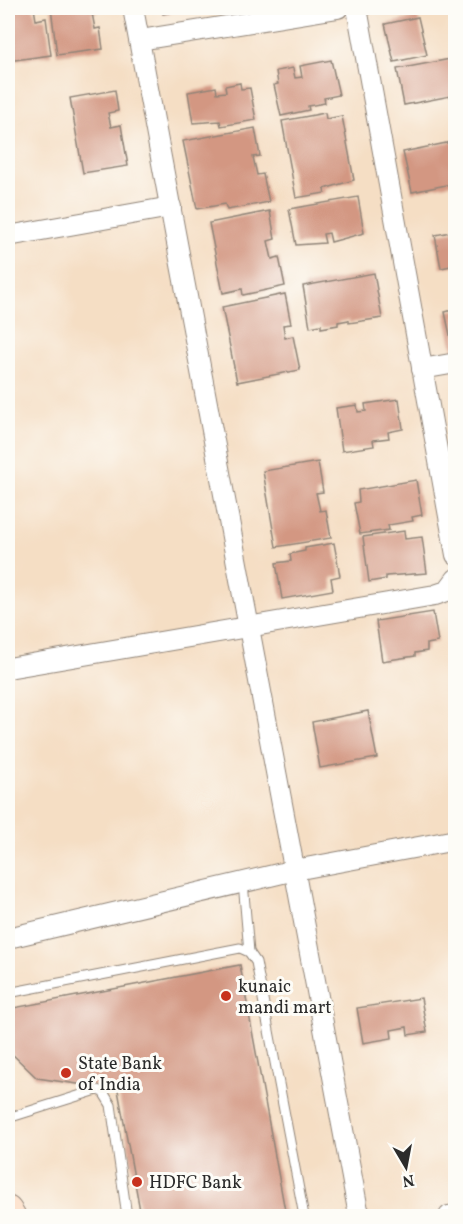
<svg xmlns="http://www.w3.org/2000/svg" width="463" height="1224" viewBox="0 0 463 1224" font-family="Vollkorn,serif">
	<style>
		.building { fill: #d39782 }
		.lines { fill: none; stroke-linecap: round; stroke-linejoin: round }
		.service-casing { stroke: #908478; stroke-width: 11 }
		.minor-casing { stroke: #908478; stroke-width: 22 }
		.secondary-casing { stroke: #908478; stroke-width: 29 }
		.service { stroke: #fff; stroke-width: 9 }
		.minor { stroke: #fff; stroke-width: 20 }
		.secondary { stroke: #fde4d0; stroke-width: 27 }
		.poi-dot { fill: #c8321e; stroke: #fdfcf7; stroke-width: 2 }
		.labels { text-anchor: middle; stroke-width: 6; stroke-linejoin: round; paint-order: stroke }
		.poi-label { font-size: 18px; fill: #2b2b2b; stroke: #fdfcf7; text-anchor: start }
	</style>
	<rect width="100%" height="100%" fill="#fdfcf7"/>
	<filter id="ink" filterUnits="userSpaceOnUse"><feTurbulence type="fractalNoise" baseFrequency=".0167" numOctaves="2"/><feDisplacementMap in="SourceGraphic" scale="12" xChannelSelector="R" yChannelSelector="G"/><feConvolveMatrix kernelMatrix="1 2 1 2 8 2 1 2 1" color-interpolation-filters="sRGB"/></filter>
	<filter id="wash" filterUnits="userSpaceOnUse"><feTurbulence type="fractalNoise" baseFrequency=".008" numOctaves="4" result="noise"/><feDisplacementMap in="SourceGraphic" scale="24" xChannelSelector="R" yChannelSelector="G"/><feGaussianBlur stdDeviation="1.35" result="paint"/><feColorMatrix in="noise" values="0 0 0 0 0 0 0 0 0 0 0 0 0 0 0 0 0 1.4 0 .05"/><feComposite in="paint" operator="in"/></filter>
	<g filter="url(#wash)">
		<rect width="100%" height="100%" fill="#f5dec4"/>
		<g id="blocks">
			<g class="building">
				<polygon points="8,8 34,8 36,20 46,18 51,55 8,61"/>
				<polygon points="51,8 97,8 98,12 92,13 95,29 100,28 103,49 57,55"/>
				<polygon points="161,8 189,8 189,9 163,14"/>
				<polygon points="418,17 427,55 394,62 385,24"/>
				<polygon points="456,58 456,95 404,105 397,69"/>
				<polygon points="331,60 339,95 324,98 325,103 308,106 309,110 281,116 274,85 278,84 276,71 293,68 295,78 302,77 300,66"/>
				<polygon points="240,83 241,89 250,88 256,120 221,126 220,121 193,123 188,92 216,87 217,93 226,92 225,86"/>
				<polygon points="115,90 118,111 108,113 111,127 121,125 128,166 83,173 70,98"/>
				<polygon points="325,113 326,119 342,116 354,180 324,189 325,193 296,198 282,121"/>
				<polygon points="255,128 260,156 253,157 257,175 263,174 269,202 227,210 225,204 197,209 183,141"/>
				<polygon points="456,141 456,183 412,192 403,152"/>
				<polygon points="358,197 364,233 331,242 329,233 323,234 325,243 296,245 289,209"/>
				<polygon points="270,211 275,239 268,241 272,259 279,257 285,286 243,295 242,289 223,293 209,223"/>
				<polygon points="456,231 456,265 441,268 435,235"/>
				<polygon points="374,273 382,318 349,323 349,320 338,322 338,325 321,328 321,325 310,327 303,286"/>
				<polygon points="285,294 291,324 283,325 285,338 293,336 300,370 237,382 222,307"/>
				<polygon points="456,309 456,349 453,349 445,312"/>
				<polygon points="399,399 403,429 388,432 389,438 373,440 374,446 342,451 336,408 357,405 358,412 366,411 365,404"/>
				<polygon points="318,462 323,492 316,493 320,511 326,510 331,538 276,547 263,471"/>
				<polygon points="416,480 422,515 412,517 413,521 388,525 389,530 360,534 354,503 359,502 358,490"/>
				<polygon points="404,531 405,539 422,537 427,573 386,576 386,579 369,582 363,537"/>
				<polygon points="334,543 340,576 331,578 333,590 282,599 276,563 291,561 290,554 305,551 305,548"/>
				<polygon points="433,612 438,642 427,644 427,651 415,653 415,656 382,661 376,621"/>
				<polygon points="368,711 377,758 320,768 312,722"/>
				<polygon points="240,965 286,1216 141,1216 118,1090 37,1078 8,1050 8,1009"/>
				<polygon points="421,998 427,1032 408,1035 407,1027 391,1030 392,1038 363,1043 357,1008"/>
			</g>
		</g>
	</g>
	<g filter="url(#ink)">
		<use href="#blocks" fill-opacity="0" stroke="#908478" stroke-width="1.5"/>
		<g class="lines">
			<g class="service-casing">
				<g id="service">
					<polyline points="243,882 249,952"/>
					<polyline points="8,993 240,948 249,952 256,962 304,1216"/>
					<polyline points="8,1118 97,1090 103,1092 111,1105 127,1216"/>
				</g>
			</g>
			<g class="minor-casing">
				<g id="minor">
					<polyline points="133,8 358,1210 362,1216"/>
					<polyline points="357,8 456,555"/>
					<polyline points="140,40 338,8"/>
					<polyline points="8,236 171,207"/>
					<polyline points="422,369 456,363"/>
					<polyline points="8,668 435,595 447,591 456,579"/>
					<polyline points="8,938 295,870 456,840"/>
					<polyline points="449,1216 456,1215"/>
				</g>
			</g>
			<g class="secondary-casing">
				<polyline id="secondary" points="8,1210 12,1216"/>
			</g>
			<use href="#service" class="service"/>
			<use href="#minor" class="minor"/>
			<use href="#secondary" class="secondary"/>
		</g>
	</g>
	<g class="poi-dot">
		<circle cx="226" cy="996" r="6"/>
		<circle cx="66" cy="1073" r="6"/>
		<circle cx="137" cy="1182" r="6"/>
	</g>
	<g class="labels">
		<g class="poi-label">
			<text x="238" y="992">kunaic<tspan x="238" dy="21">mandi mart</tspan></text>
			<text x="78" y="1069">State Bank<tspan x="78" dy="21">of India</tspan></text>
			<text x="149" y="1188">HDFC Bank</text>
		</g>
	</g>
	<rect width="463" height="1224" fill="none" stroke="#fdfcf7" stroke-width="30"/>
	<g transform="translate(406 1167) rotate(170)" stroke="#fdfcf7" stroke-width="4.5" paint-order="stroke">
	<path d="M0-4.5L10 22L0 15L-10 22Z" fill="#2b2b2b"/>
	<text y="-9" font-size="16" font-weight="bold" text-anchor="middle" fill="#2b2b2b">N</text>
	</g>
</svg>
